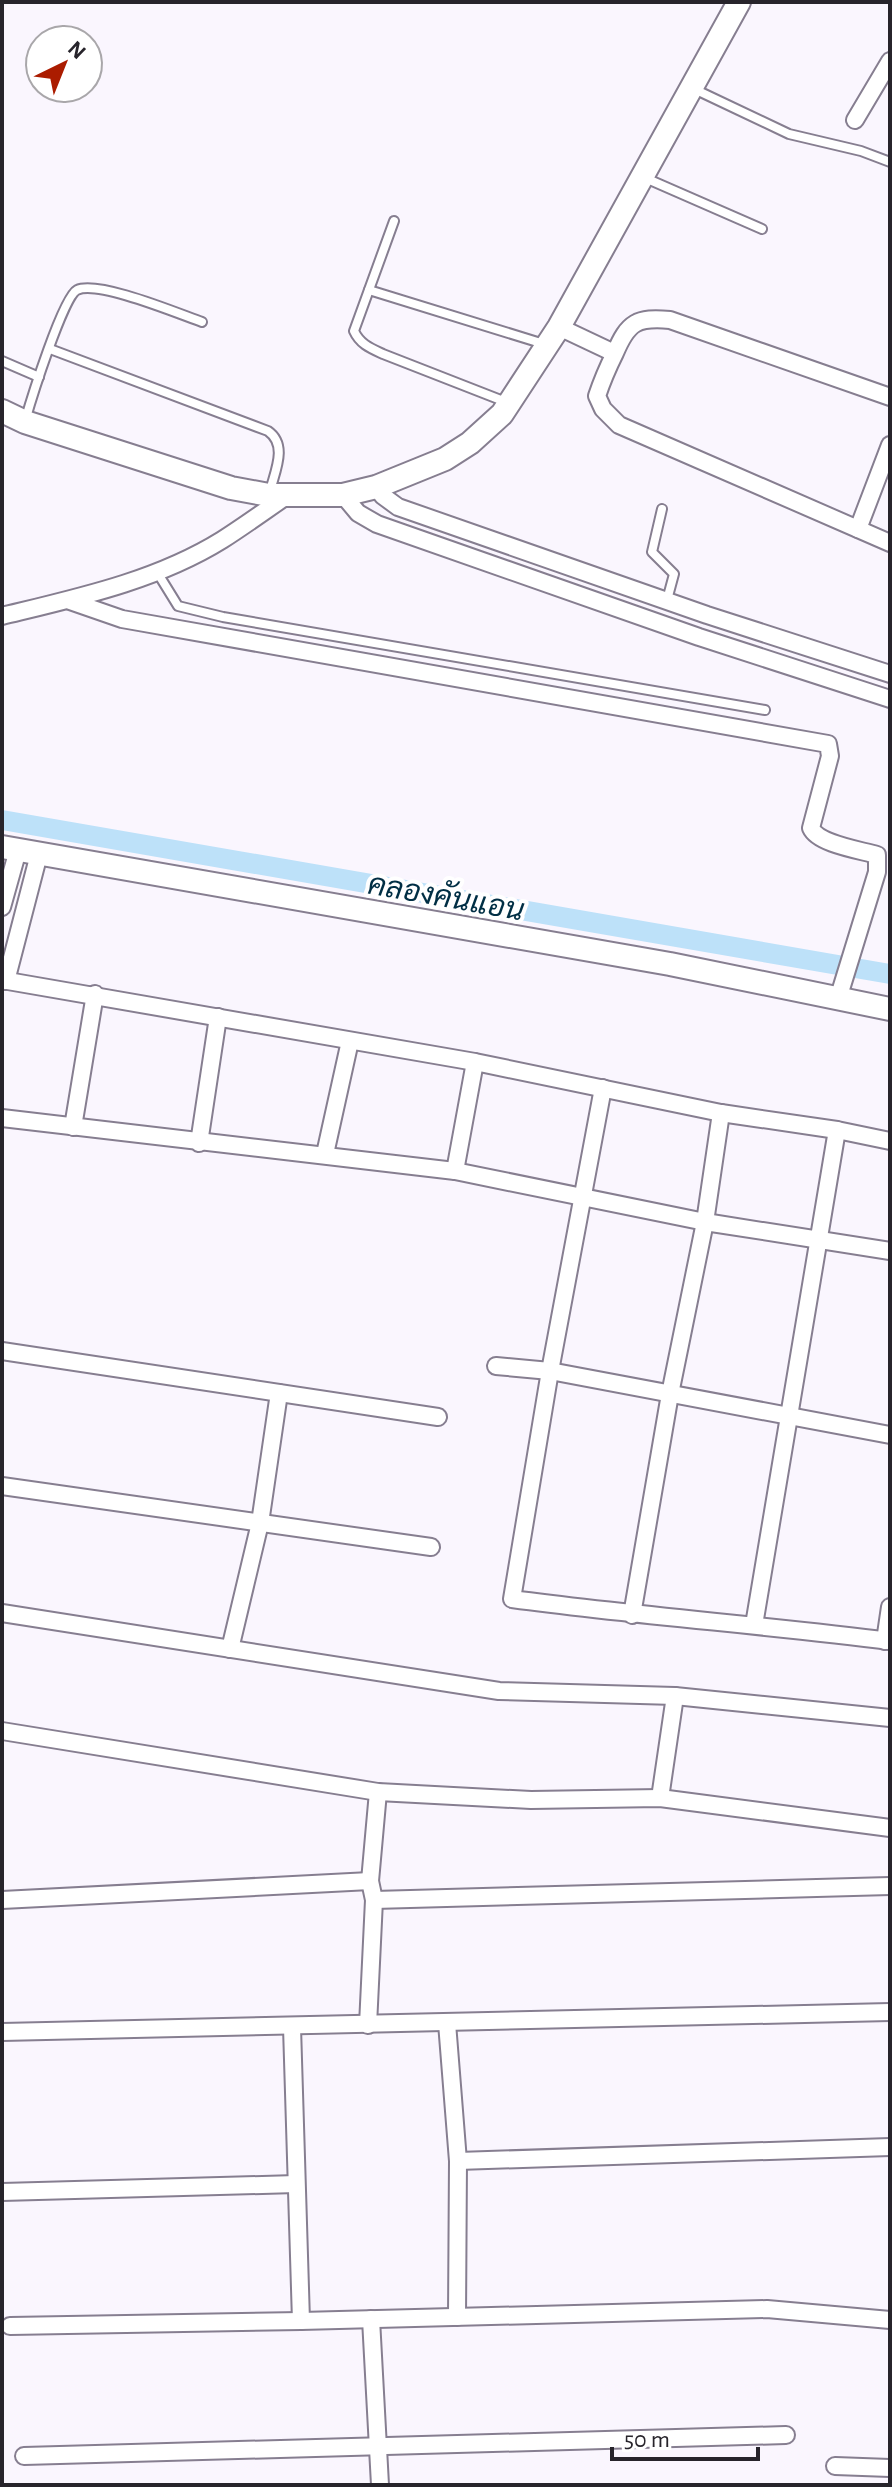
<svg xmlns="http://www.w3.org/2000/svg" width="892" height="2487" viewBox="0 0 892 2487" font-family="'Alegreya Sans',Sarabun,sans-serif">
	<style>
		.lines { fill: none; stroke-linecap: round; stroke-linejoin: round }
		.canal { stroke: #bde1f9; stroke-width: 20 }
		.service-casing { stroke: #867e90; stroke-width: 12 }
		.minor-casing { stroke: #867e90; stroke-width: 20 }
		.tertiary-casing { stroke: #867e90; stroke-width: 26 }
		.service { stroke: #fff; stroke-width: 8 }
		.minor { stroke: #fff; stroke-width: 16 }
		.tertiary { stroke: #fff; stroke-width: 22 }
		.labels { text-anchor: middle; stroke-width: 8; stroke-linejoin: round; paint-order: stroke }
		.water-label { font-size: 30px; font-style: italic; fill: #002e44; stroke: #fff }
	</style>
	<rect width="100%" height="100%" fill="#faf6fe"/>
	<g class="lines">
		<polyline class="canal" points="2,820 890,974"/>
		<g class="service-casing">
			<g id="service">
				<polyline points="692,88 789,134 861,151 890,162"/>
				<polyline points="643,177 762,229"/>
				<path d="M394,221L354,331C360,344 370,348 383,354L506,402"/>
				<polyline points="369,290 544,344"/>
				<path d="M50,349L268,431C288,445 275,471 270,491"/>
				<polyline points="2,361 39,377"/>
				<path d="M25,421C31,400 63,297 77,290C98,280 179,314 202,322"/>
				<polyline points="662,509 652,552 674,574 667,600"/>
				<polyline points="157,572 178,606 223,617 765,710"/>
			</g>
		</g>
		<g class="minor-casing">
			<g id="minor">
				<polyline points="855,120 890,61"/>
				<polyline points="559,327 614,353"/>
				<path d="M890,397L670,320C637,317 628,322 615,353C608,367 602,381 597,396L603,409L619,425L890,543"/>
				<polyline points="376,487 383,496 398,507 707,615 890,674"/>
				<polyline points="343,495 358,513 377,524 699,637 890,699"/>
				<polyline points="858,529 890,445"/>
				<path d="M70,601L122,619L828,744L830,756L811,828C818,844 860,850 877,855V872L838,999"/>
				<path d="M2,616C76,598 156,581 222,540C244,526 266,510 288,495"/>
				<polyline points="2,907 18,850"/>
				<polyline points="2,980 475,1062 721,1113 837,1130 890,1141"/>
				<polyline points="6,981 39,854"/>
				<path d="M603,1088L550,1371L512,1599C638,1616 764,1625 890,1641"/>
				<polyline points="2,1118 455,1171 705,1222 890,1251"/>
				<polyline points="73,1127 95,994"/>
				<polyline points="199,1143 218,1017"/>
				<polyline points="325,1154 350,1041"/>
				<polyline points="455,1171 475,1062"/>
				<polyline points="2,1351 438,1417"/>
				<polyline points="496,1366 550,1371 890,1435"/>
				<polyline points="2,1486 431,1547"/>
				<polyline points="2,1613 499,1691 675,1696 890,1718"/>
				<polyline points="632,1615 670,1394 705,1222 721,1113"/>
				<polyline points="754,1625 837,1130"/>
				<polyline points="885,1641 890,1607"/>
				<polyline points="230,1649 260,1523 279,1393"/>
				<polyline points="2,1731 378,1792 531,1800 660,1798 890,1828"/>
				<polyline points="660,1798 675,1696"/>
				<polyline points="2,1900 370,1881"/>
				<polyline points="374,1900 890,1886"/>
				<polyline points="447,2023 458,2161 457,2317"/>
				<polyline points="368,2025 374,1900 370,1881 378,1792"/>
				<polyline points="292,2027 301,2321"/>
				<polyline points="2,2032 890,2012"/>
				<polyline points="458,2161 890,2147"/>
				<polyline points="2,2192 296,2184"/>
				<polyline points="371,2319 380,2485"/>
				<polyline points="10,2326 301,2321 767,2309 890,2320"/>
				<polyline points="24,2456 786,2435"/>
				<polyline points="835,2466 890,2468"/>
			</g>
		</g>
		<g class="tertiary-casing">
			<g id="tertiary">
				<polyline points="2,411 25,422 231,488 269,495 343,495 376,487 445,459 470,443 502,414 559,327 739,2"/>
				<polyline points="2,847 670,964 890,1009"/>
			</g>
		</g>
		<use href="#service" class="service"/>
		<use href="#minor" class="minor"/>
		<use href="#tertiary" class="tertiary"/>
	</g>
	<g class="labels">
		<g class="water-label">
			<text transform="translate(446 897) rotate(10)" y="10">คลองคันแอน</text>
		</g>
	</g>
	<rect width="892" height="2487" fill="none" stroke="#27242b" stroke-width="8"/>
	<g transform="translate(64 64) rotate(43)"><circle r="38" fill="#ffffff" stroke="#a9a7aa" stroke-width="2"/>
	<path d="M0-6L14 30L0 20L-14 30Z" fill="#ab1c00"/>
	<text y="-12" font-size="22" font-weight="bold" text-anchor="middle" fill="#27242b">N</text>
	</g>
	<path d="M612 2447v12h146v-12" fill="none" stroke="#27242b" stroke-width="4"/>
	<text x="624" y="2447" font-size="24" fill="#27242b" stroke="#ffffff" stroke-width="6" paint-order="stroke">50 m</text>
</svg>
